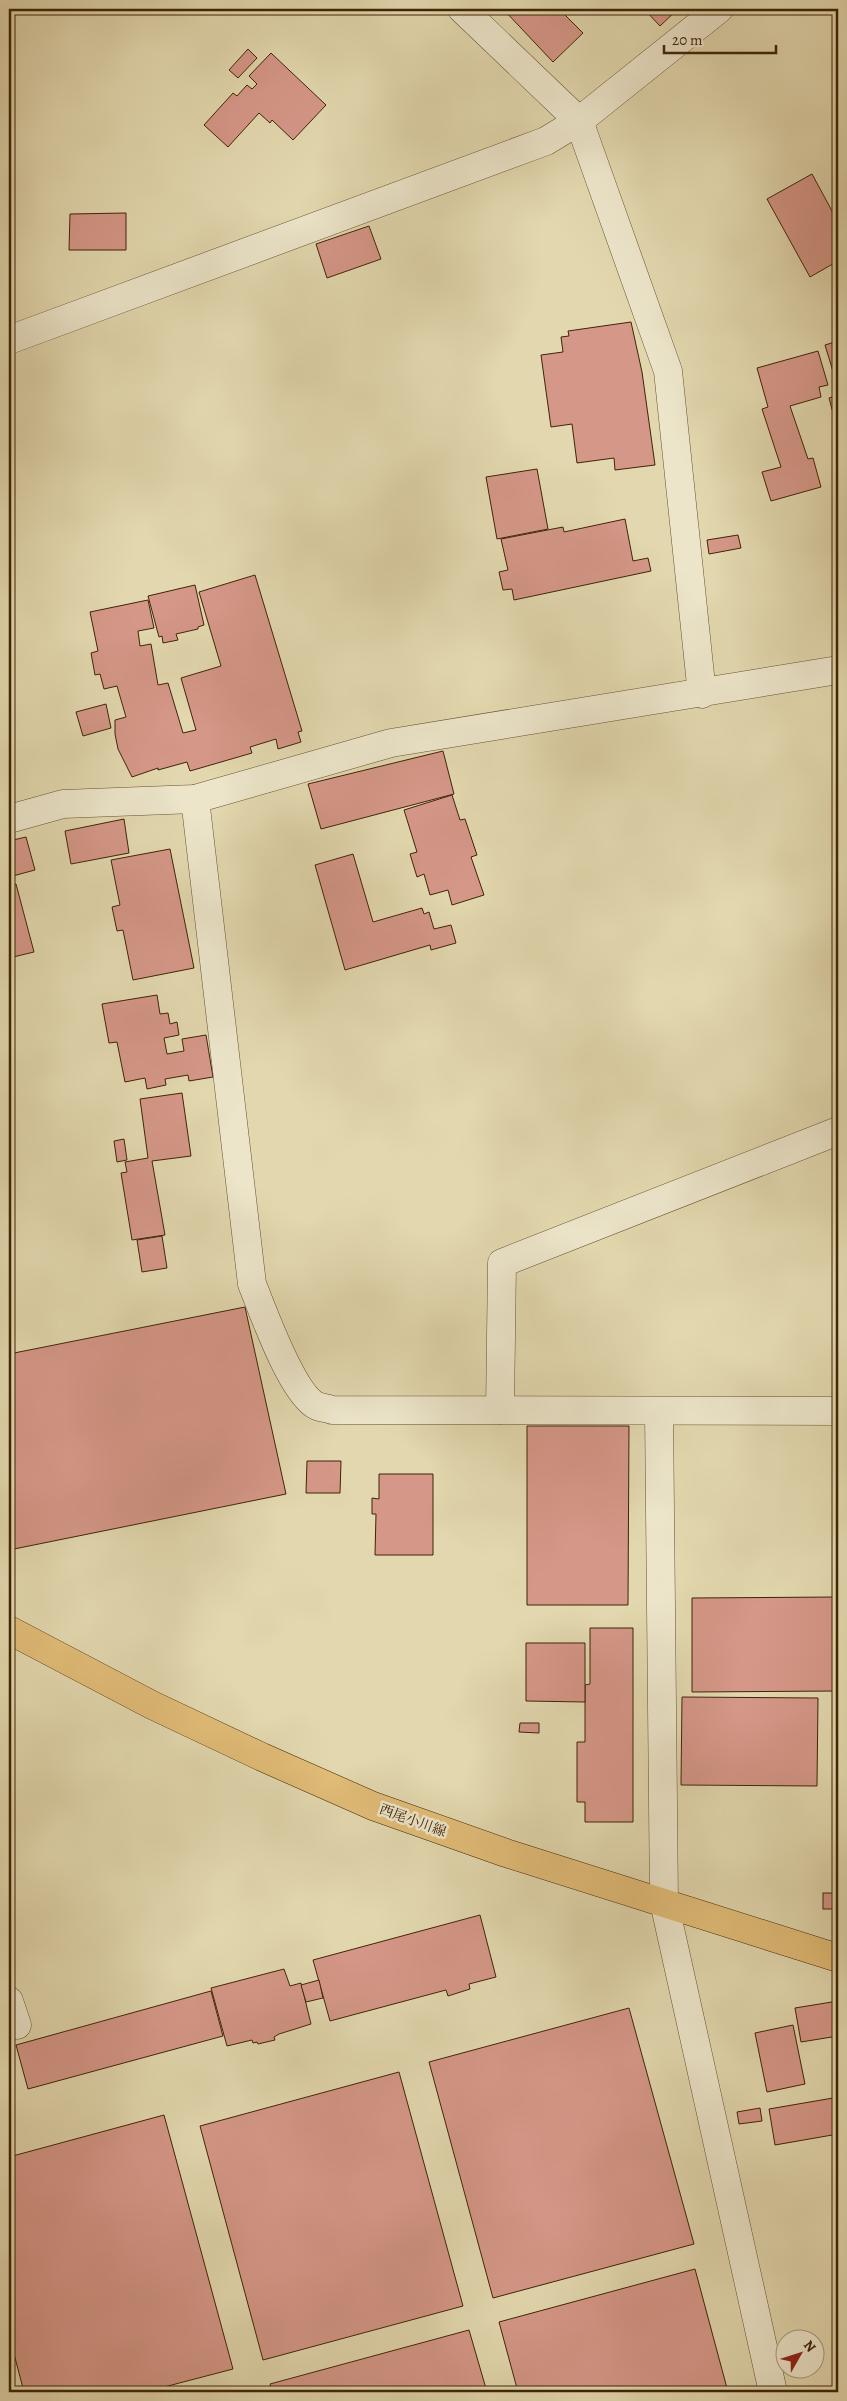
<svg xmlns="http://www.w3.org/2000/svg" width="847" height="2401" viewBox="0 0 847 2401" font-family="Alegreya,'Noto Serif JP',serif">
	<style>
		.building { fill: #d59788; stroke: #3f2406 }
		.lines { fill: none; stroke-linecap: round; stroke-linejoin: round }
		.minor-casing { stroke: #685130; stroke-width: 29 }
		.major-casing { stroke: #3f2406; stroke-width: 29 }
		.minor { stroke: #ece5ca; stroke-width: 28 }
		.major { stroke: #e1bc77; stroke-width: 28 }
		.labels { text-anchor: middle; stroke-width: 5; stroke-linejoin: round; paint-order: stroke }
		.street-label { font-size: 14px; fill: #3f2406; stroke: #ece5ca }
	</style>
	<rect width="100%" height="100%" fill="#e2d7ae"/>
	<filter id="stains"><feTurbulence type="fractalNoise" baseFrequency=".004" numOctaves="4"/><feColorMatrix values="0 0 0 0 .2 0 0 0 0 .09 0 0 0 0 .02 0 0 0 .5 -.17"/></filter>
	<radialGradient id="worn" r=".72"><stop offset=".6" stop-color="#630" stop-opacity="0"/><stop offset="1" stop-color="#630" stop-opacity=".3"/></radialGradient>
	<g class="building">
		<polygon points="503,9 559,9 583,33 553,62"/>
		<polygon points="644,9 685,9 680,13 678,9 660,26"/>
		<polygon points="248,49 257,58 238,78 229,70"/>
		<polygon points="271,53 326,105 293,140 272,120 270,123 259,113 228,147 204,125 233,93 237,96 247,85 252,89 257,84 249,76"/>
		<polygon points="812,174 838,222 838,261 810,277 767,199"/>
		<polygon points="126,213 126,250 69,250 70,214"/>
		<polygon points="369,226 381,259 327,278 316,244"/>
		<polygon points="631,322 642,372 655,465 615,470 614,458 577,463 572,424 551,427 541,355 563,352 561,337 569,336 568,331"/>
		<polygon points="838,341 838,388 825,345"/>
		<polygon points="818,351 828,385 819,387 821,397 790,406 808,459 813,458 821,487 771,501 762,472 781,467 762,409 768,407 757,368"/>
		<polygon points="838,395 838,428 837,428 829,398"/>
		<polygon points="537,469 548,529 497,539 486,477"/>
		<polygon points="625,519 633,561 648,558 651,571 514,600 512,589 503,590 499,572 508,570 501,539 563,527 564,532"/>
		<polygon points="738,535 741,548 709,554 707,540"/>
		<polygon points="255,575 302,731 298,732 301,742 278,749 276,739 250,747 252,753 190,771 187,762 158,770 158,768 132,777 118,749 115,734 115,720 126,717 117,686 104,689 100,674 95,675 91,653 98,651 90,612 148,600 154,628 138,631 140,646 151,644 158,685 168,683 183,733 196,730 181,678 221,666 199,592"/>
		<polygon points="195,585 204,625 198,627 198,629 176,634 178,640 163,643 162,636 159,637 148,596"/>
		<polygon points="106,704 111,728 83,736 76,712"/>
		<polygon points="443,751 454,794 321,829 308,784"/>
		<polygon points="452,795 460,820 465,819 477,855 471,857 484,895 452,905 448,890 430,895 424,874 417,877 410,854 417,852 404,810"/>
		<polygon points="124,819 129,853 71,864 65,831"/>
		<polygon points="26,837 35,870 9,877 9,841"/>
		<polygon points="170,849 194,968 133,980 123,930 117,931 112,907 120,905 111,860"/>
		<polygon points="353,854 373,922 422,908 424,914 429,912 434,929 451,925 456,943 431,950 430,945 345,970 315,865"/>
		<polygon points="16,884 34,952 9,958 9,886"/>
		<polygon points="157,995 160,1014 168,1013 170,1024 177,1022 179,1035 164,1038 167,1054 184,1051 182,1039 206,1035 213,1077 189,1081 188,1075 165,1079 166,1085 147,1089 145,1078 125,1082 117,1042 109,1043 102,1004"/>
		<polygon points="182,1093 191,1156 152,1161 165,1235 132,1240 121,1173 127,1172 125,1162 148,1158 140,1099"/>
		<polygon points="124,1139 127,1160 117,1162 114,1141"/>
		<polygon points="162,1236 167,1268 142,1272 137,1240"/>
		<polygon points="245,1307 286,1494 9,1550 9,1354"/>
		<polygon points="527,1426 629,1426 628,1605 527,1605"/>
		<polygon points="307,1461 341,1461 340,1493 306,1493"/>
		<polygon points="379,1474 433,1474 433,1555 375,1555 376,1514 372,1514 372,1498 379,1499"/>
		<polygon points="838,1597 838,1691 692,1692 692,1598"/>
		<polygon points="590,1628 633,1628 633,1822 585,1822 585,1802 577,1802 577,1742 585,1742 585,1685 590,1684"/>
		<polygon points="526,1643 585,1643 585,1702 526,1701"/>
		<polygon points="682,1697 818,1698 817,1786 681,1785"/>
		<polygon points="520,1723 539,1723 539,1733 519,1732"/>
		<rect x="823" y="1893" width="10" height="16"/>
		<polygon points="480,1915 496,1977 469,1984 470,1989 448,1996 446,1990 330,2021 313,1960"/>
		<polygon points="284,1969 290,1986 301,1983 311,2024 279,2034 274,2037 275,2040 258,2044 257,2042 253,2043 252,2040 227,2046 211,1988"/>
		<polygon points="319,1980 323,1998 306,2002 301,1985"/>
		<polygon points="211,1991 223,2036 28,2089 16,2045"/>
		<polygon points="838,2001 838,2036 801,2042 795,2008"/>
		<polygon points="629,2008 694,2244 493,2298 429,2062"/>
		<polygon points="793,2025 805,2084 767,2092 755,2033"/>
		<polygon points="399,2072 463,2306 263,2360 200,2126"/>
		<polygon points="833,2098 836,2116 838,2115 838,2134 775,2145 769,2109"/>
		<polygon points="760,2108 762,2121 739,2124 737,2112"/>
		<polygon points="164,2115 233,2369 145,2392 24,2392 9,2335 9,2157"/>
		<polygon points="695,2269 728,2392 518,2392 499,2322"/>
		<polygon points="469,2330 487,2392 273,2392 270,2384"/>
	</g>
	<g class="lines">
		<g class="minor-casing">
			<g id="minor">
				<polyline points="462,9 579,121 668,371 702,694"/>
				<polyline points="9,340 546,141 579,121 719,9"/>
				<path d="M195,799L252,1284C263,1311 292,1394 317,1406C322,1408 328,1408 332,1410L838,1411"/>
				<polyline points="9,819 63,804 195,799 391,743 838,670"/>
				<polyline points="500,1410 502,1263 838,1131"/>
				<polyline points="659,1411 664,1902 773,2392"/>
				<polyline points="9,2001 17,2025"/>
			</g>
		</g>
		<g class="major-casing">
			<polyline id="major" points="9,1630 152,1705 262,1757 373,1806 506,1853 838,1958"/>
		</g>
		<use href="#minor" class="minor"/>
		<use href="#major" class="major"/>
	</g>
	<g class="labels">
		<g class="street-label">
			<text transform="translate(413 1820) rotate(20)" y="5">西尾小川線</text>
		</g>
	</g>
	<rect width="847" height="2401" fill="none" stroke="#e2d7ae" stroke-width="30"/>
	<rect x="10" y="10" width="827" height="2381" fill="none" stroke="#3f2406" stroke-width="2.5"/>
	<rect x="15" y="15" width="817" height="2371" fill="none" stroke="#3f2406"/>
	<g transform="translate(800 2354) rotate(51)"><circle r="24" fill="#ece5ca" stroke="#a7987c"/>
	<path d="M0-4L9 19L0 12L-9 19Z" fill="#8f2418"/>
	<text y="-8" font-size="14" font-weight="bold" text-anchor="middle" fill="#3f2406">N</text>
	</g>
	<path d="M664 45v8h112v-8" fill="none" stroke="#3f2406" stroke-width="2.5"/>
	<text x="672" y="45" font-size="15" fill="#3f2406" stroke="#ece5ca" stroke-width="4" paint-order="stroke">20 m</text>
	<rect width="100%" height="100%" filter="url(#stains)"/>
	<rect width="100%" height="100%" fill="url(#worn)"/>
</svg>
